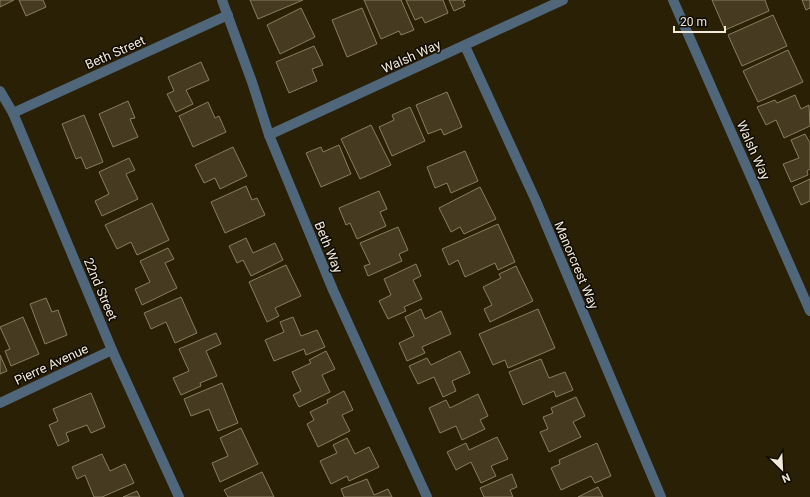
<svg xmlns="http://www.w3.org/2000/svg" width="810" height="497" viewBox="0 0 810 497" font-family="Roboto,sans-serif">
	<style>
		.building { fill: #463b20; stroke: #8a7e60 }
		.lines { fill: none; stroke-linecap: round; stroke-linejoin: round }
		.street { stroke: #50667b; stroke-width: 10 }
		.labels { text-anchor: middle; stroke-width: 3; stroke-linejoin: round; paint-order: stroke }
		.street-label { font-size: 13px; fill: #f1eada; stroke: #0f0a02 }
	</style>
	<rect width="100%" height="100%" fill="#2a2005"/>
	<g class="building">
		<polygon points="0,0 14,0 0,7"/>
		<polygon points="19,0 43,0 46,7 26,16"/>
		<polygon points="250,0 303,0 258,19"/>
		<polygon points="364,0 401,0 414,30 401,35 399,31 381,39"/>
		<polygon points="406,0 443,0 448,13 425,23 422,17 415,20"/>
		<polygon points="449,0 466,0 463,1 465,6 454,11"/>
		<polygon points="712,0 765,0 769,11 725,30"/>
		<polygon points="802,0 810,0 810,8 806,10"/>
		<polygon points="301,8 315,37 280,54 267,25"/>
		<polygon points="362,8 377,44 347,57 332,20"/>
		<polygon points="773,15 787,46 742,66 728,35"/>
		<polygon points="314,46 323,65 312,69 317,81 289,93 276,62"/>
		<polygon points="788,50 803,82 758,102 743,71"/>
		<polygon points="201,62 209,80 186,90 193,104 176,112 167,94 174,91 168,77"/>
		<polygon points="447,92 462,127 444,135 441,129 428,134 416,105"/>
		<polygon points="795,95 801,109 809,105 810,126 784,138 776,120 766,125 757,107 775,100 777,103"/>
		<polygon points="128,101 135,118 130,119 138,137 113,147 99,114"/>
		<polygon points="208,102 215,118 219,116 226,132 193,147 179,116"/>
		<polygon points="410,107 425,141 392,156 379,127 394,120 392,115"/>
		<polygon points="84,115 103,162 86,169 81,157 76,159 62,124"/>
		<polygon points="371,125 391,165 360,179 341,139"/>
		<polygon points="805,134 810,143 810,169 807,171 808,175 791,182 783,164 799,158 791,140"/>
		<polygon points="339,145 351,174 321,187 306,153 321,147 323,152"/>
		<polygon points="233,147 247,176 220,189 215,178 204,183 195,165"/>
		<polygon points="465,151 478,181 451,193 447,183 435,188 427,167"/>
		<polygon points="129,158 135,170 126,174 138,199 102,216 95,201 109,194 99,172"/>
		<polygon points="810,179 810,201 801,205 793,187"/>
		<polygon points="246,186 252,200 257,198 265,215 225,233 211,202"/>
		<polygon points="480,187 496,219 464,234 460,227 451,232 439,208"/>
		<polygon points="379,191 387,209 380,212 386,226 357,239 350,223 346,225 339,208"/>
		<polygon points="152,203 169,240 137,255 131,242 117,249 105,225"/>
		<polygon points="498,224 515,262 498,270 495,263 465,277 458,260 449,265 442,249"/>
		<polygon points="398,227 408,250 399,254 402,261 368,276 364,266 370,264 360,243"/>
		<polygon points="246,238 253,253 275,243 283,260 251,276 243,260 237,263 229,246"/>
		<polygon points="168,248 174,259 165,263 177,288 142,305 135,289 150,282 140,261"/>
		<polygon points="416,264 421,276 413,280 422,299 404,307 406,311 388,319 379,301 391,295 384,279"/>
		<polygon points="286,265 301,296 275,308 279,316 267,322 249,282"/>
		<polygon points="516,266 533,301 490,322 484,309 492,305 483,287 501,278 499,274"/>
		<polygon points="181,297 197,333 175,343 166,322 151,329 144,313"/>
		<polygon points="46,298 52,312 58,310 67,335 45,344 30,304"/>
		<polygon points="421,309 425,319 441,311 451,334 422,347 425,353 407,361 399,343 414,336 405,317"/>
		<polygon points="538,309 555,348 508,368 505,360 493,365 479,334"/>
		<polygon points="23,317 39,354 11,366 5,351 10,349 0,327"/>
		<polygon points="293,317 301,336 317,330 325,347 306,355 304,349 274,361 265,340 284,332 280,322"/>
		<polygon points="216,333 221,344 206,351 217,376 200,383 201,386 181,395 173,378 189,371 179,349"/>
		<polygon points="326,351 335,369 322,375 330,392 299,407 293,395 301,391 292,372 311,363 309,360"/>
		<polygon points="460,351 470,373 452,381 456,391 443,397 434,377 418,384 409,366 427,358 431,365"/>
		<polygon points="0,355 7,371 0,374"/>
		<polygon points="541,359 549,378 565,372 573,390 556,397 554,391 523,405 509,372"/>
		<polygon points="222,383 238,423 218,431 209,409 191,416 184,399"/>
		<polygon points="344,391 353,410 342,415 350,431 318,447 307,424 314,420 310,412 328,403 327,400"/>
		<polygon points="91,393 105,427 91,433 87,425 66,433 69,441 58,446 49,425 58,421 53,409"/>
		<polygon points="478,394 488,416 480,420 485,429 462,440 456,426 440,433 429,408 446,400 450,408"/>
		<polygon points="576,397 585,416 573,422 581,437 549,452 540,432 548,429 543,417 553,413 551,408"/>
		<polygon points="241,428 258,464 220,482 212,463 228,456 220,438"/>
		<polygon points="497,437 508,459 491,466 496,476 481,483 471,462 456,470 447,452 466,443 469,450"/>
		<polygon points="347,438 355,454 369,447 379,467 349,481 347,476 331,484 320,461 337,453 333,445"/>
		<polygon points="597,443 611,476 595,483 591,476 561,490 551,468 560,464 559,460"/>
		<polygon points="102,454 110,471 125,464 134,483 102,497 94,497 85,475 77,479 72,467"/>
		<polygon points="262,472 274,497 228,497 224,490"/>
		<polygon points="512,474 517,487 510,490 513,497 484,497 480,488"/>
		<polygon points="367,479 374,495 388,489 392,497 344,497 341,489"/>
		<polygon points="598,487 603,497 578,497"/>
		<polygon points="137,491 140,497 123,497"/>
	</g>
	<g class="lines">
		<g class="street">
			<polyline points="222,0 252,82 269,135 333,290 427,497"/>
			<polyline points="673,0 810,311"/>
			<polyline points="465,46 536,201 661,497"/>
			<polyline points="0,91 13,113 112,350 179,497"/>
			<polyline points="13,113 228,15"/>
			<polyline points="269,135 563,0"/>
			<polyline points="0,403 112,350"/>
		</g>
	</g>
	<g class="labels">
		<g class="street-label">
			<text transform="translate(115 52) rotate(-24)" y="5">Beth Street</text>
			<text transform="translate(411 56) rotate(-24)" y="5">Walsh Way</text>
			<text transform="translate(754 150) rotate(66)" y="5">Walsh Way</text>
			<text transform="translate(329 247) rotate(68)" y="5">Beth Way</text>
			<text transform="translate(577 265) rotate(67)" y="5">Manorcrest Way</text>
			<text transform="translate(101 289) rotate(67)" y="5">22nd Street</text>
			<text transform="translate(51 364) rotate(-25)" y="5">Pierre Avenue</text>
		</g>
	</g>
	<g transform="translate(782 469) rotate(156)" stroke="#0f0a02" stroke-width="3" paint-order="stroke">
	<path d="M0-3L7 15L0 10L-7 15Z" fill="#f1eada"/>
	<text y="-6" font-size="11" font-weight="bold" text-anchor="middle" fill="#f1eada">N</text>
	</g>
	<path d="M674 26v6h51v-6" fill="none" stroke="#f1eada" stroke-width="2"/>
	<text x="680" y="26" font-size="12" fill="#f1eada" stroke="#0f0a02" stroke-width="3" paint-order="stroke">20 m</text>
</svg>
